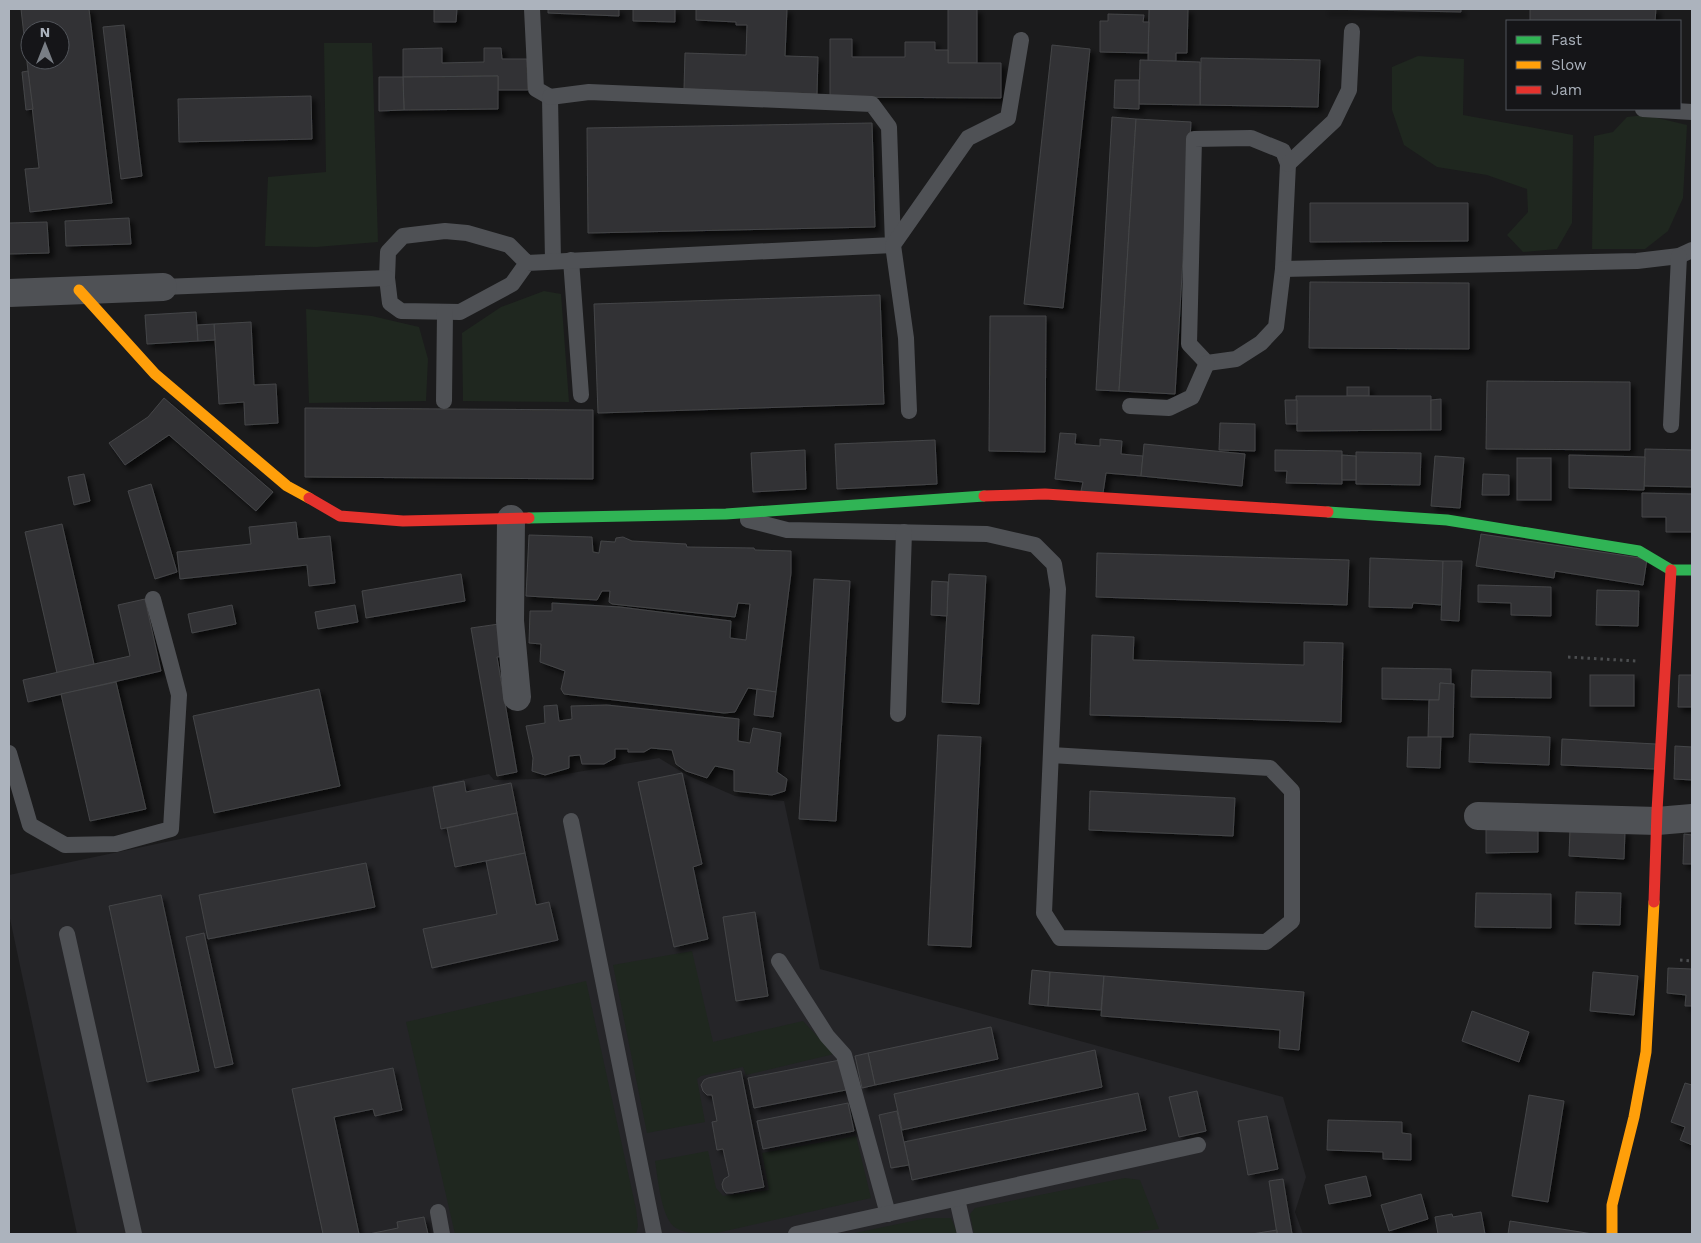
<svg xmlns="http://www.w3.org/2000/svg" width="1701" height="1243" viewBox="0 0 1701 1243" font-family="'Work Sans',sans-serif">
	<style>
		.built { fill: #252528 }
		.green { fill: #1f271f }
		.building { fill: #333334; stroke: #444548; fill-rule: evenodd; filter: url(#shadow) }
		.lines { fill: none; stroke-linecap: round; stroke-linejoin: round }
		.path { stroke: #4b4d4f; stroke-width: 3; stroke-dasharray: 2.5 4; stroke-linecap: butt }
		.lane { stroke: #4f5155; stroke-width: 16 }
		.street { stroke: #4f5155; stroke-width: 28 }
		.fast { stroke: #30b455; stroke-width: 11 }
		.slow { stroke: #ff9f0a; stroke-width: 11 }
		.jam { stroke: #e5322d; stroke-width: 11 }
	</style>
	<defs>
		<filter id="shadow"><feDropShadow dx="4.5" dy="4.5" stdDeviation="2.5" flood-color="#0009"/></filter>
	</defs>
	<rect width="100%" height="100%" fill="#1b1b1c"/>
	<polygon class="built" points="659,758 687,775 735,796 784,801 820,969 1283,1097 1306,1177 1295,1212 1303,1234 77,1234 9,914 9,875 489,774 494,780 537,779"/>
	<g class="green">
		<polygon points="324,43 372,43 378,242 316,247 265,246 268,177 326,172"/>
		<polygon points="1418,56 1464,59 1463,115 1573,135 1572,223 1557,249 1523,252 1507,235 1528,212 1527,189 1487,175 1437,167 1404,145 1392,110 1392,67"/>
		<polygon points="1645,115 1687,125 1683,198 1668,231 1645,249 1592,249 1594,136 1613,132 1627,117"/>
		<polygon points="544,291 561,294 569,402 463,401 462,333 501,307"/>
		<polygon points="306,309 372,316 419,327 428,359 426,401 309,403"/>
		<polygon points="692,951 713,1042 803,1021 834,1054 746,1075 743,1067 701,1076 697,1079 705,1122 647,1133 613,965"/>
		<polygon points="586,981 636,1209 638,1226 636,1234 455,1234 406,1022"/>
		<path d="M856,1136L871,1198L712,1234C700,1234 686,1234 676,1228C661,1219 658,1178 655,1161L708,1151L716,1188L723,1196L769,1190L762,1153Z"/>
		<polygon points="1125,1178 1140,1180 1159,1229 1139,1232 1139,1234 974,1234 970,1214 975,1208"/>
		<polygon points="927,1218 951,1218 958,1234 850,1234"/>
	</g>
	<g class="building">
		<path d="M21,9H89L112,203L30,212L25,169L39,168ZM30,30H60V60H30Z"/>
		<polygon points="434,9 457,9 456,22 434,22"/>
		<polygon points="548,9 619,9 619,16 548,13"/>
		<polygon points="633,9 675,9 675,22 633,21"/>
		<polygon points="696,9 787,9 785,56 818,57 817,94 684,89 685,53 746,55 747,25 736,25 736,22 696,20"/>
		<rect x="948" y="9" width="29" height="54"/>
		<polygon points="1149,9 1188,9 1187,53 1176,53 1176,61 1148,61"/>
		<polygon points="1323,9 1461,9 1461,12"/>
		<polygon points="1530,9 1656,9 1655,21 1530,21"/>
		<polygon points="1108,14 1144,15 1143,22 1149,22 1148,53 1100,52 1100,21 1108,21"/>
		<polygon points="124,25 142,176 121,179 103,27"/>
		<polygon points="830,39 852,39 852,57 905,57 905,42 935,42 935,50 948,50 948,63 1001,63 1001,98 830,97"/>
		<polygon points="1052,45 1090,49 1063,308 1024,304"/>
		<polygon points="442,48 442,63 484,62 484,48 501,48 502,59 527,59 528,90 498,90 498,76 403,77 403,49"/>
		<polygon points="1201,58 1320,60 1318,107 1200,105"/>
		<polygon points="1140,60 1200,62 1200,105 1139,104"/>
		<polygon points="28,71 33,109 26,110 22,72"/>
		<polygon points="498,76 498,109 404,110 403,77"/>
		<polygon points="379,77 403,77 404,110 379,111"/>
		<polygon points="1115,80 1139,80 1139,109 1114,108"/>
		<polygon points="311,96 312,139 179,142 178,99"/>
		<polygon points="1112,117 1136,119 1119,391 1096,390"/>
		<polygon points="1136,119 1191,122 1175,394 1119,391"/>
		<polygon points="872,123 875,227 588,233 587,128"/>
		<polygon points="1310,203 1468,203 1468,241 1310,242"/>
		<polygon points="129,218 131,244 66,246 65,221"/>
		<polygon points="47,222 49,253 9,254 9,223"/>
		<polygon points="1310,282 1469,283 1469,349 1309,348"/>
		<polygon points="880,295 884,404 598,413 594,304"/>
		<polygon points="196,312 198,341 147,344 145,315"/>
		<polygon points="990,316 1046,316 1045,452 989,451"/>
		<polygon points="251,322 254,385 276,384 278,423 245,425 244,402 219,404 214,324"/>
		<polygon points="214,324 215,340 198,341 197,325"/>
		<polygon points="1487,381 1630,382 1630,450 1486,449"/>
		<rect x="1347" y="387" width="22" height="9"/>
		<polygon points="1296,396 1431,396 1431,430 1297,431"/>
		<polygon points="164,398 273,492 256,511 169,435 125,465 109,443 148,417"/>
		<polygon points="1441,399 1441,430 1431,430 1431,400"/>
		<polygon points="1285,400 1297,400 1297,424 1286,424"/>
		<polygon points="305,408 593,410 593,479 305,477"/>
		<polygon points="1220,423 1255,424 1255,451 1219,450"/>
		<polygon points="1060,433 1076,434 1075,444 1100,446 1100,439 1122,441 1121,454 1143,456 1141,476 1106,473 1103,493 1081,491 1083,482 1055,479"/>
		<polygon points="935,440 937,484 837,489 835,444"/>
		<polygon points="1144,444 1245,454 1242,486 1141,476"/>
		<polygon points="1645,449 1692,450 1692,487 1644,486"/>
		<polygon points="805,450 806,489 753,492 751,453"/>
		<polygon points="1275,450 1342,451 1342,484 1286,483 1287,471 1275,471"/>
		<polygon points="1356,452 1421,453 1420,485 1356,484"/>
		<polygon points="1342,455 1356,456 1356,480 1342,480"/>
		<polygon points="1569,455 1645,457 1644,490 1569,488"/>
		<polygon points="1435,456 1464,458 1460,508 1431,506"/>
		<rect x="1517" y="458" width="34" height="42"/>
		<polygon points="84,474 90,501 74,505 68,477"/>
		<polygon points="1483,474 1509,475 1509,495 1482,495"/>
		<polygon points="151,484 177,572 155,579 128,491"/>
		<polygon points="1642,493 1692,494 1692,532 1666,532 1666,517 1642,517"/>
		<polygon points="296,522 298,539 330,536 335,583 309,586 307,565 180,579 177,552 251,544 249,527"/>
		<polygon points="62,524 94,664 57,673 25,532"/>
		<polygon points="1481,534 1647,559 1643,585 1555,571 1554,578 1476,566"/>
		<polygon points="529,535 592,537 593,552 599,553 601,541 615,542 616,538 623,537 632,541 686,544 687,547 754,548 755,550 791,551 791,573 776,692 748,688 735,712 724,713 564,694 561,689 565,671 540,662 541,644 529,643 530,611 552,611 552,603 620,607 731,621 730,638 746,640 750,604 738,603 735,617 612,604 609,602 610,591 602,591 597,600 526,596"/>
		<polygon points="1097,553 1349,560 1347,605 1096,597"/>
		<polygon points="1370,558 1443,561 1442,605 1413,603 1412,608 1369,607"/>
		<polygon points="1443,561 1462,561 1459,621 1441,620"/>
		<polygon points="461,574 465,601 366,618 362,591"/>
		<polygon points="949,574 986,576 979,704 942,702"/>
		<polygon points="814,579 850,581 836,821 799,819"/>
		<polygon points="932,581 948,582 947,616 931,615"/>
		<polygon points="1478,585 1551,587 1551,616 1511,615 1511,603 1478,602"/>
		<polygon points="1597,590 1639,591 1638,626 1596,625"/>
		<polygon points="145,599 161,671 28,702 23,680 130,656 118,605"/>
		<polygon points="232,605 236,624 192,633 188,614"/>
		<polygon points="355,605 358,622 318,629 315,612"/>
		<polygon points="499,624 504,656 497,657 517,772 497,776 471,628"/>
		<polygon points="1092,635 1134,637 1133,660 1304,665 1304,642 1343,643 1341,722 1090,715"/>
		<polygon points="1382,668 1451,669 1451,684 1440,683 1439,700 1382,699"/>
		<polygon points="1472,670 1551,672 1551,698 1471,697"/>
		<rect x="1590" y="675" width="44" height="31"/>
		<polygon points="1679,675 1692,675 1692,707 1678,707"/>
		<polygon points="116,682 146,809 90,821 61,694"/>
		<polygon points="1440,683 1454,684 1453,737 1428,737 1429,700 1439,700"/>
		<polygon points="319,689 340,786 214,813 193,716"/>
		<polygon points="757,689 776,692 773,717 754,715"/>
		<polygon points="557,705 559,721 572,719 571,706 607,705 739,719 738,741 750,743 753,728 781,733 777,772 787,779 785,791 772,795 734,791 734,770 715,766 707,778 686,771 676,764 672,750 651,748 644,752 628,752 628,749 615,749 615,758 604,764 582,764 580,755 569,756 569,768 545,775 532,771 533,758 526,726 545,723 544,706"/>
		<polygon points="1470,734 1550,737 1549,765 1469,762"/>
		<polygon points="938,735 981,737 971,947 928,945"/>
		<polygon points="1408,737 1441,737 1440,768 1407,767"/>
		<polygon points="1562,739 1656,744 1655,769 1561,765"/>
		<polygon points="1675,746 1692,747 1692,780 1674,779"/>
		<polygon points="682,773 702,864 693,867 708,939 674,947 638,782"/>
		<polygon points="464,781 466,792 511,783 517,813 441,829 433,787"/>
		<polygon points="1090,791 1235,798 1233,836 1089,830"/>
		<polygon points="517,813 525,853 455,867 447,828"/>
		<polygon points="1538,825 1538,852 1486,853 1486,826"/>
		<polygon points="1570,829 1625,831 1624,859 1569,856"/>
		<polygon points="1684,834 1692,835 1692,864 1683,864"/>
		<polygon points="525,853 536,905 549,902 558,940 432,968 423,929 497,914 486,861"/>
		<polygon points="366,863 375,907 208,939 199,895"/>
		<polygon points="1576,892 1621,893 1620,925 1575,924"/>
		<polygon points="1476,893 1551,894 1551,928 1475,927"/>
		<polygon points="161,895 199,1071 147,1082 109,906"/>
		<polygon points="755,912 768,996 736,1001 723,917"/>
		<polygon points="204,933 233,1064 215,1068 186,937"/>
		<polygon points="1668,968 1692,969 1692,1006 1685,1006 1686,995 1667,993"/>
		<polygon points="1032,970 1050,972 1048,1006 1029,1004"/>
		<polygon points="1050,972 1104,976 1101,1010 1048,1006"/>
		<polygon points="1593,972 1638,976 1634,1015 1590,1011"/>
		<polygon points="1104,976 1304,992 1299,1050 1279,1048 1280,1030 1101,1016"/>
		<polygon points="1472,1011 1529,1032 1519,1062 1462,1041"/>
		<polygon points="991,1027 998,1059 875,1085 868,1053"/>
		<polygon points="1095,1050 1102,1087 902,1130 894,1094"/>
		<polygon points="868,1053 875,1085 862,1088 855,1056"/>
		<polygon points="840,1060 846,1090 754,1108 748,1078"/>
		<polygon points="393,1068 402,1110 375,1116 373,1109 334,1117 359,1234 323,1234 292,1089"/>
		<polygon points="741,1071 764,1187 732,1193 726,1193 723,1189 722,1184 724,1179 729,1176 723,1149 717,1150 712,1122 717,1121 712,1095 707,1095 703,1091 701,1085 704,1080 708,1078"/>
		<polygon points="1685,1083 1692,1085 1692,1145 1680,1140 1685,1127 1671,1122"/>
		<polygon points="1197,1091 1206,1131 1179,1137 1169,1097"/>
		<polygon points="1138,1093 1146,1130 912,1180 904,1142"/>
		<polygon points="1529,1095 1564,1101 1548,1202 1512,1196"/>
		<polygon points="848,1103 854,1131 763,1149 757,1121"/>
		<polygon points="897,1111 909,1165 891,1168 879,1115"/>
		<polygon points="1267,1116 1278,1169 1248,1175 1238,1121"/>
		<polygon points="1328,1120 1402,1122 1402,1133 1411,1134 1411,1160 1383,1159 1383,1152 1327,1150"/>
		<polygon points="1366,1176 1371,1196 1329,1204 1325,1185"/>
		<polygon points="1283,1179 1292,1234 1277,1234 1269,1181"/>
		<polygon points="1421,1194 1428,1219 1389,1231 1381,1205"/>
		<polygon points="1481,1212 1485,1234 1438,1234 1435,1217 1452,1214 1453,1217"/>
		<polygon points="424,1217 428,1234 369,1234 398,1228 397,1222"/>
		<polygon points="1510,1221 1593,1234 1508,1234"/>
		<polygon points="1277,1230 1277,1234 1252,1234"/>
	</g>
	<g class="lines">
		<g class="path">
			<polyline points="1568,657 1637,661"/>
			<polyline points="1680,960 1692,961"/>
		</g>
		<g class="lane">
			<polyline points="532,9 536,89 550,97 553,261"/>
			<polyline points="1643,109 1692,112"/>
			<polygon points="1251,138 1283,151 1288,164 1283,269 1276,327 1261,343 1236,359 1207,363 1189,344 1194,139"/>
			<polyline points="1288,164 1334,121 1349,90 1352,31"/>
			<polyline points="571,260 581,395"/>
			<polyline points="527,263 512,284 460,312 401,311 390,303 387,278 388,252 403,236 445,231 467,233 509,245 527,263 893,245 889,127 872,104 589,92 550,97"/>
			<polyline points="1283,269 1637,261 1679,256 1692,250"/>
			<polyline points="163,287 387,278"/>
			<polyline points="444,401 445,312"/>
			<polyline points="1130,406 1169,408 1192,397 1207,363"/>
			<polyline points="909,411 906,338 893,245 968,138 1008,118 1021,40"/>
			<polyline points="1671,425 1679,256"/>
			<polyline points="748,520 787,530 987,534 1035,545 1054,564 1058,589 1044,913 1060,938 1266,942 1292,921 1292,791 1270,768 1051,755"/>
			<polyline points="898,714 904,532"/>
			<polyline points="9,753 30,825 65,845 116,844 171,829 179,695 153,599"/>
			<polyline points="571,821 654,1234"/>
			<polyline points="67,934 134,1234"/>
			<polyline points="779,961 827,1036 844,1055 888,1214"/>
			<polyline points="957,1199 965,1234"/>
			<polyline points="438,1212 442,1234"/>
			<polyline points="796,1234 1198,1145"/>
		</g>
		<g class="street">
			<polyline points="9,293 163,287"/>
			<polyline points="511,519 510,621 517,697"/>
			<polyline points="1478,816 1657,821 1692,818"/>
		</g>
		<g class="fast">
			<polyline points="1328,512 1447,520 1639,551 1671,570 1692,570"/>
			<polyline points="529,518 726,514 984,496"/>
		</g>
		<g class="slow">
			<polyline points="79,290 155,374 287,486 309,498"/>
			<polyline points="1612,1234 1612,1205 1634,1117 1646,1052 1654,902"/>
		</g>
		<g class="jam">
			<polyline points="984,496 1045,494 1328,512"/>
			<polyline points="309,498 340,516 403,521 529,518"/>
			<polyline points="1654,902 1657,811 1671,570"/>
		</g>
	</g>
	<rect width="1701" height="1243" fill="none" stroke="#acb3bd" stroke-width="20"/>
	<rect x="1506" y="20" width="175" height="90" fill="#151518" stroke="#51545a"/>
	<rect x="1516" y="36" width="25" height="8" fill="#30b455" stroke="#51545a"/>
	<text x="1551" y="45" font-size="15" fill="#acb3bd">Fast</text>
	<rect x="1516" y="61" width="25" height="8" fill="#ff9f0a" stroke="#51545a"/>
	<text x="1551" y="70" font-size="15" fill="#acb3bd">Slow</text>
	<rect x="1516" y="86" width="25" height="8" fill="#e5322d" stroke="#51545a"/>
	<text x="1551" y="95" font-size="15" fill="#acb3bd">Jam</text>
	<g transform="translate(45 45)"><circle r="24" fill="#151518" stroke="#51545a"/>
	<path d="M0-4L9 19L0 12L-9 19Z" fill="#797e85"/>
	<text y="-8" font-size="14" font-weight="bold" text-anchor="middle" fill="#acb3bd">N</text>
	</g>
</svg>
